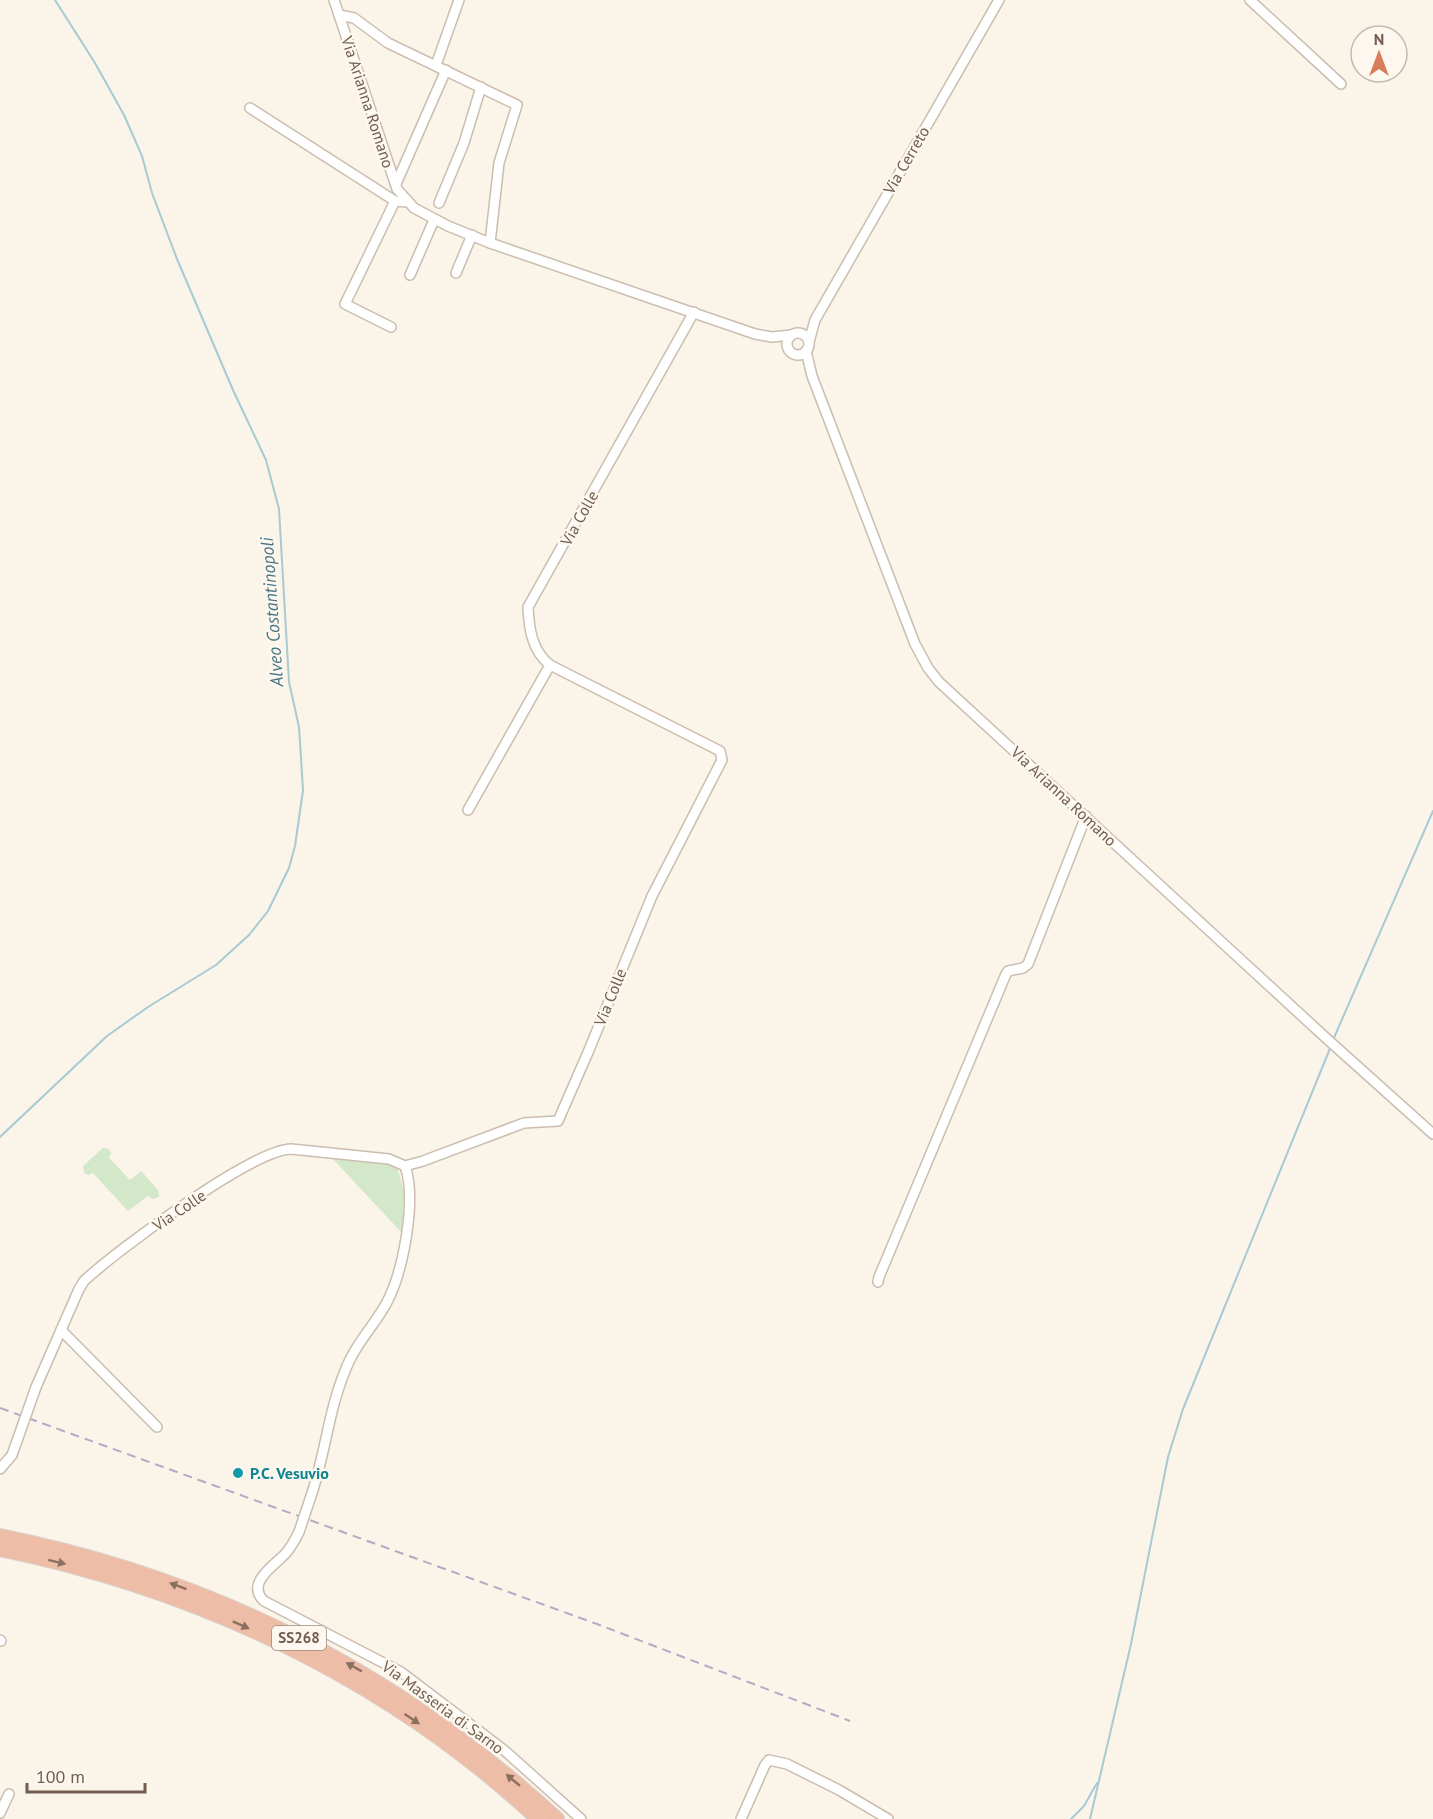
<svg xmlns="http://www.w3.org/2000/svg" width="1433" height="1819" viewBox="0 0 1433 1819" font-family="'PT Sans',sans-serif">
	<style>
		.green { fill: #d3e7c9 }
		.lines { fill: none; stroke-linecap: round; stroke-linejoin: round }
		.stream { stroke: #a7cad3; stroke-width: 2 }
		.minor-casing { stroke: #cbbdb0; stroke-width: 12 }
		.highway-casing { stroke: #d8d2ce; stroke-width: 16 }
		.minor { stroke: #fff; stroke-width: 9 }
		.highway { stroke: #eebda7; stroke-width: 14 }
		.rail { stroke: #b8a8c3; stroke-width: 2; stroke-dasharray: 9 6; stroke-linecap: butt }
		.minor-bridge-casing { stroke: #cbbdb0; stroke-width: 12; stroke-linecap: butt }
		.minor-bridge { stroke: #fff; stroke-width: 9 }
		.oneway { fill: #8b7061 }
		.culture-dot { fill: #0f9aa8; stroke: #fdf8ef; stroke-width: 2 }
		.labels { text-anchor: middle; stroke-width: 5; stroke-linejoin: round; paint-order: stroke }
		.shield { fill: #fdf8ef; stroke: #9c8c7f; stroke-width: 1.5 }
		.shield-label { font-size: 15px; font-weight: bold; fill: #725d4f }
		.street-label { font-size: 16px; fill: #725d4f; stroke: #fdf8ef }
		.culture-label { font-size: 16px; font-weight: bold; fill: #0d838f; stroke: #fdf8ef; text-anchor: start }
		.water-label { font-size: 18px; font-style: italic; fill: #4b7783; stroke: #fdf8ef }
	</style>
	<rect width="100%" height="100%" fill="#faf4e9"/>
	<g class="green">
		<polygon points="103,1148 109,1149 111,1153 109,1158 130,1180 141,1171 158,1190 159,1197 153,1199 148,1196 128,1211 93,1173 88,1175 84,1173 83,1166"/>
		<polygon points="332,1158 383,1162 397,1167 404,1191 402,1233"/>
	</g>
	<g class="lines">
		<g class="stream">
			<polyline points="1333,1040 1433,811"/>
			<polyline points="0,1137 107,1036 148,1007 216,965 249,935 268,911 289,868 295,846 303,790 299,727 289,682 279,509 266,460 233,390 177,259 152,193 142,156 124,115 95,63 55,0"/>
			<polyline points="1071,1819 1084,1806 1097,1783"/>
			<polyline points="1090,1819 1131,1644 1168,1457 1183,1409 1331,1046"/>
		</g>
		<g class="minor-casing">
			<g id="minor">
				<polyline points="334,0 397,189 414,208 448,226 490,243 755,334 772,337 792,335"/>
				<polyline points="1250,0 1341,84"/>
				<polyline points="339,15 354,18 388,43 517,105 499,163 490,243"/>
				<polyline points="436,65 459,0"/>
				<polyline points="250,108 395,201 407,202"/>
				<polyline points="396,184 446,70"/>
				<polyline points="439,203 464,143 481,87"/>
				<polyline points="456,273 472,235"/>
				<polyline points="410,275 434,220"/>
				<polyline points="391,327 345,304 395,201"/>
				<circle cx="798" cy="344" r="11"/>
				<polyline points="809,342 815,320 999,0"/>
				<polyline points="806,351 812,376 915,644 928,668 939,682 1326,1038 1433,1134"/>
				<polyline points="468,810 550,665"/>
				<polyline points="878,1282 879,1277 1006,974 1008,971 1023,968 1028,964 1086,816"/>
				<polyline points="61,1330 157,1427"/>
				<path d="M36,1387L79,1289L84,1281C116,1251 252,1150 291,1149L389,1159L405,1166L423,1161L524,1123L558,1121L589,1050L652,896L722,760L720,751L550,665C532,651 529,629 528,607L694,312"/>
				<polyline points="0,1469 12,1455"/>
				<path d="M310,1499C325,1457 328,1412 345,1371C354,1346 373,1327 386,1304C403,1273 417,1200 405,1166"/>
				<path d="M299,1532C295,1540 291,1548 285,1554C275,1565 245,1583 264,1601L401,1672L504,1750L581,1819"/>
				<polyline points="0,1640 1,1641"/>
				<polyline points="0,1813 9,1794"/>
				<polyline points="741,1819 765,1765 769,1760 787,1764 839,1790 888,1819"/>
			</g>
		</g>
		<g class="highway-casing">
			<g id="highway">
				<path d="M0,1536C211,1578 399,1673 557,1819"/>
				<path d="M0,1549C200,1590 388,1679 538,1819"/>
			</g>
		</g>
		<use href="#minor" class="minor"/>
		<use href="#highway" class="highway"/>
		<polyline class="rail" points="0,1408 597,1624 850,1721"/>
		<g class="minor-bridge-casing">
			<g id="minor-bridge">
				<polyline points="12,1455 36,1387"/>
				<polyline points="299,1532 310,1499"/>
			</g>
		</g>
		<use href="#minor-bridge" class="minor-bridge"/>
	</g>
	<defs><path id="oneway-solid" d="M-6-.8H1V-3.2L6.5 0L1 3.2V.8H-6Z" transform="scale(1.5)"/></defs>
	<g class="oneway">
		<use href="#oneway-solid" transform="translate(57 1562) rotate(14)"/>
		<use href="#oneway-solid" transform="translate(178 1586) rotate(-160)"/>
		<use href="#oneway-solid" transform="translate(241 1625) rotate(24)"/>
		<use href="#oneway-solid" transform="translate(354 1667) rotate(-151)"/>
		<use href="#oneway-solid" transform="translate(412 1719) rotate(34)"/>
		<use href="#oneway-solid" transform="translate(513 1780) rotate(-140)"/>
	</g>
	<circle class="culture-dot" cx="238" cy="1473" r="6"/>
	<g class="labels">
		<rect class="shield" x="272" y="1626" width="54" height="24" rx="4.5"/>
		<g class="shield-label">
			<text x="299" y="1643">SS268</text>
		</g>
		<g class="street-label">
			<text transform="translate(368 102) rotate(72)" y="6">Via Arianna Romano</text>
			<text transform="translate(906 160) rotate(-60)" y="6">Via Cerreto</text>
			<text transform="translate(579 518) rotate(-61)" y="6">Via Colle</text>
			<text transform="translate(1064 796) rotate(43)" y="6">Via Arianna Romano</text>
			<text transform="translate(610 997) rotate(-68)" y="6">Via Colle</text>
			<text transform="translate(179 1210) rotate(-34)" y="6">Via Colle</text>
			<text transform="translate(443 1707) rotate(36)" y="6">Via Masseria di Sarno</text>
		</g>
		<g class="culture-label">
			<text x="250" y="1479">P.C. Vesuvio</text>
		</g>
		<g class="water-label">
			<text transform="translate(272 612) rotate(-94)" y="6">Alveo Costantinopoli</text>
		</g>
	</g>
	<g transform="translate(1379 54)"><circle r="28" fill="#fdf8ef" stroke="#c5baaf" stroke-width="1.5"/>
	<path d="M0-4.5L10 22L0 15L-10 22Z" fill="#d77d5b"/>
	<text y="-9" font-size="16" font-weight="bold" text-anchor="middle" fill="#725d4f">N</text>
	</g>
	<path d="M27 1783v9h118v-9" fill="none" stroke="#725d4f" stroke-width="3"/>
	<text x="36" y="1783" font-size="18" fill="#725d4f" stroke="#fdf8ef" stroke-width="4.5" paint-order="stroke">100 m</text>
</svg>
